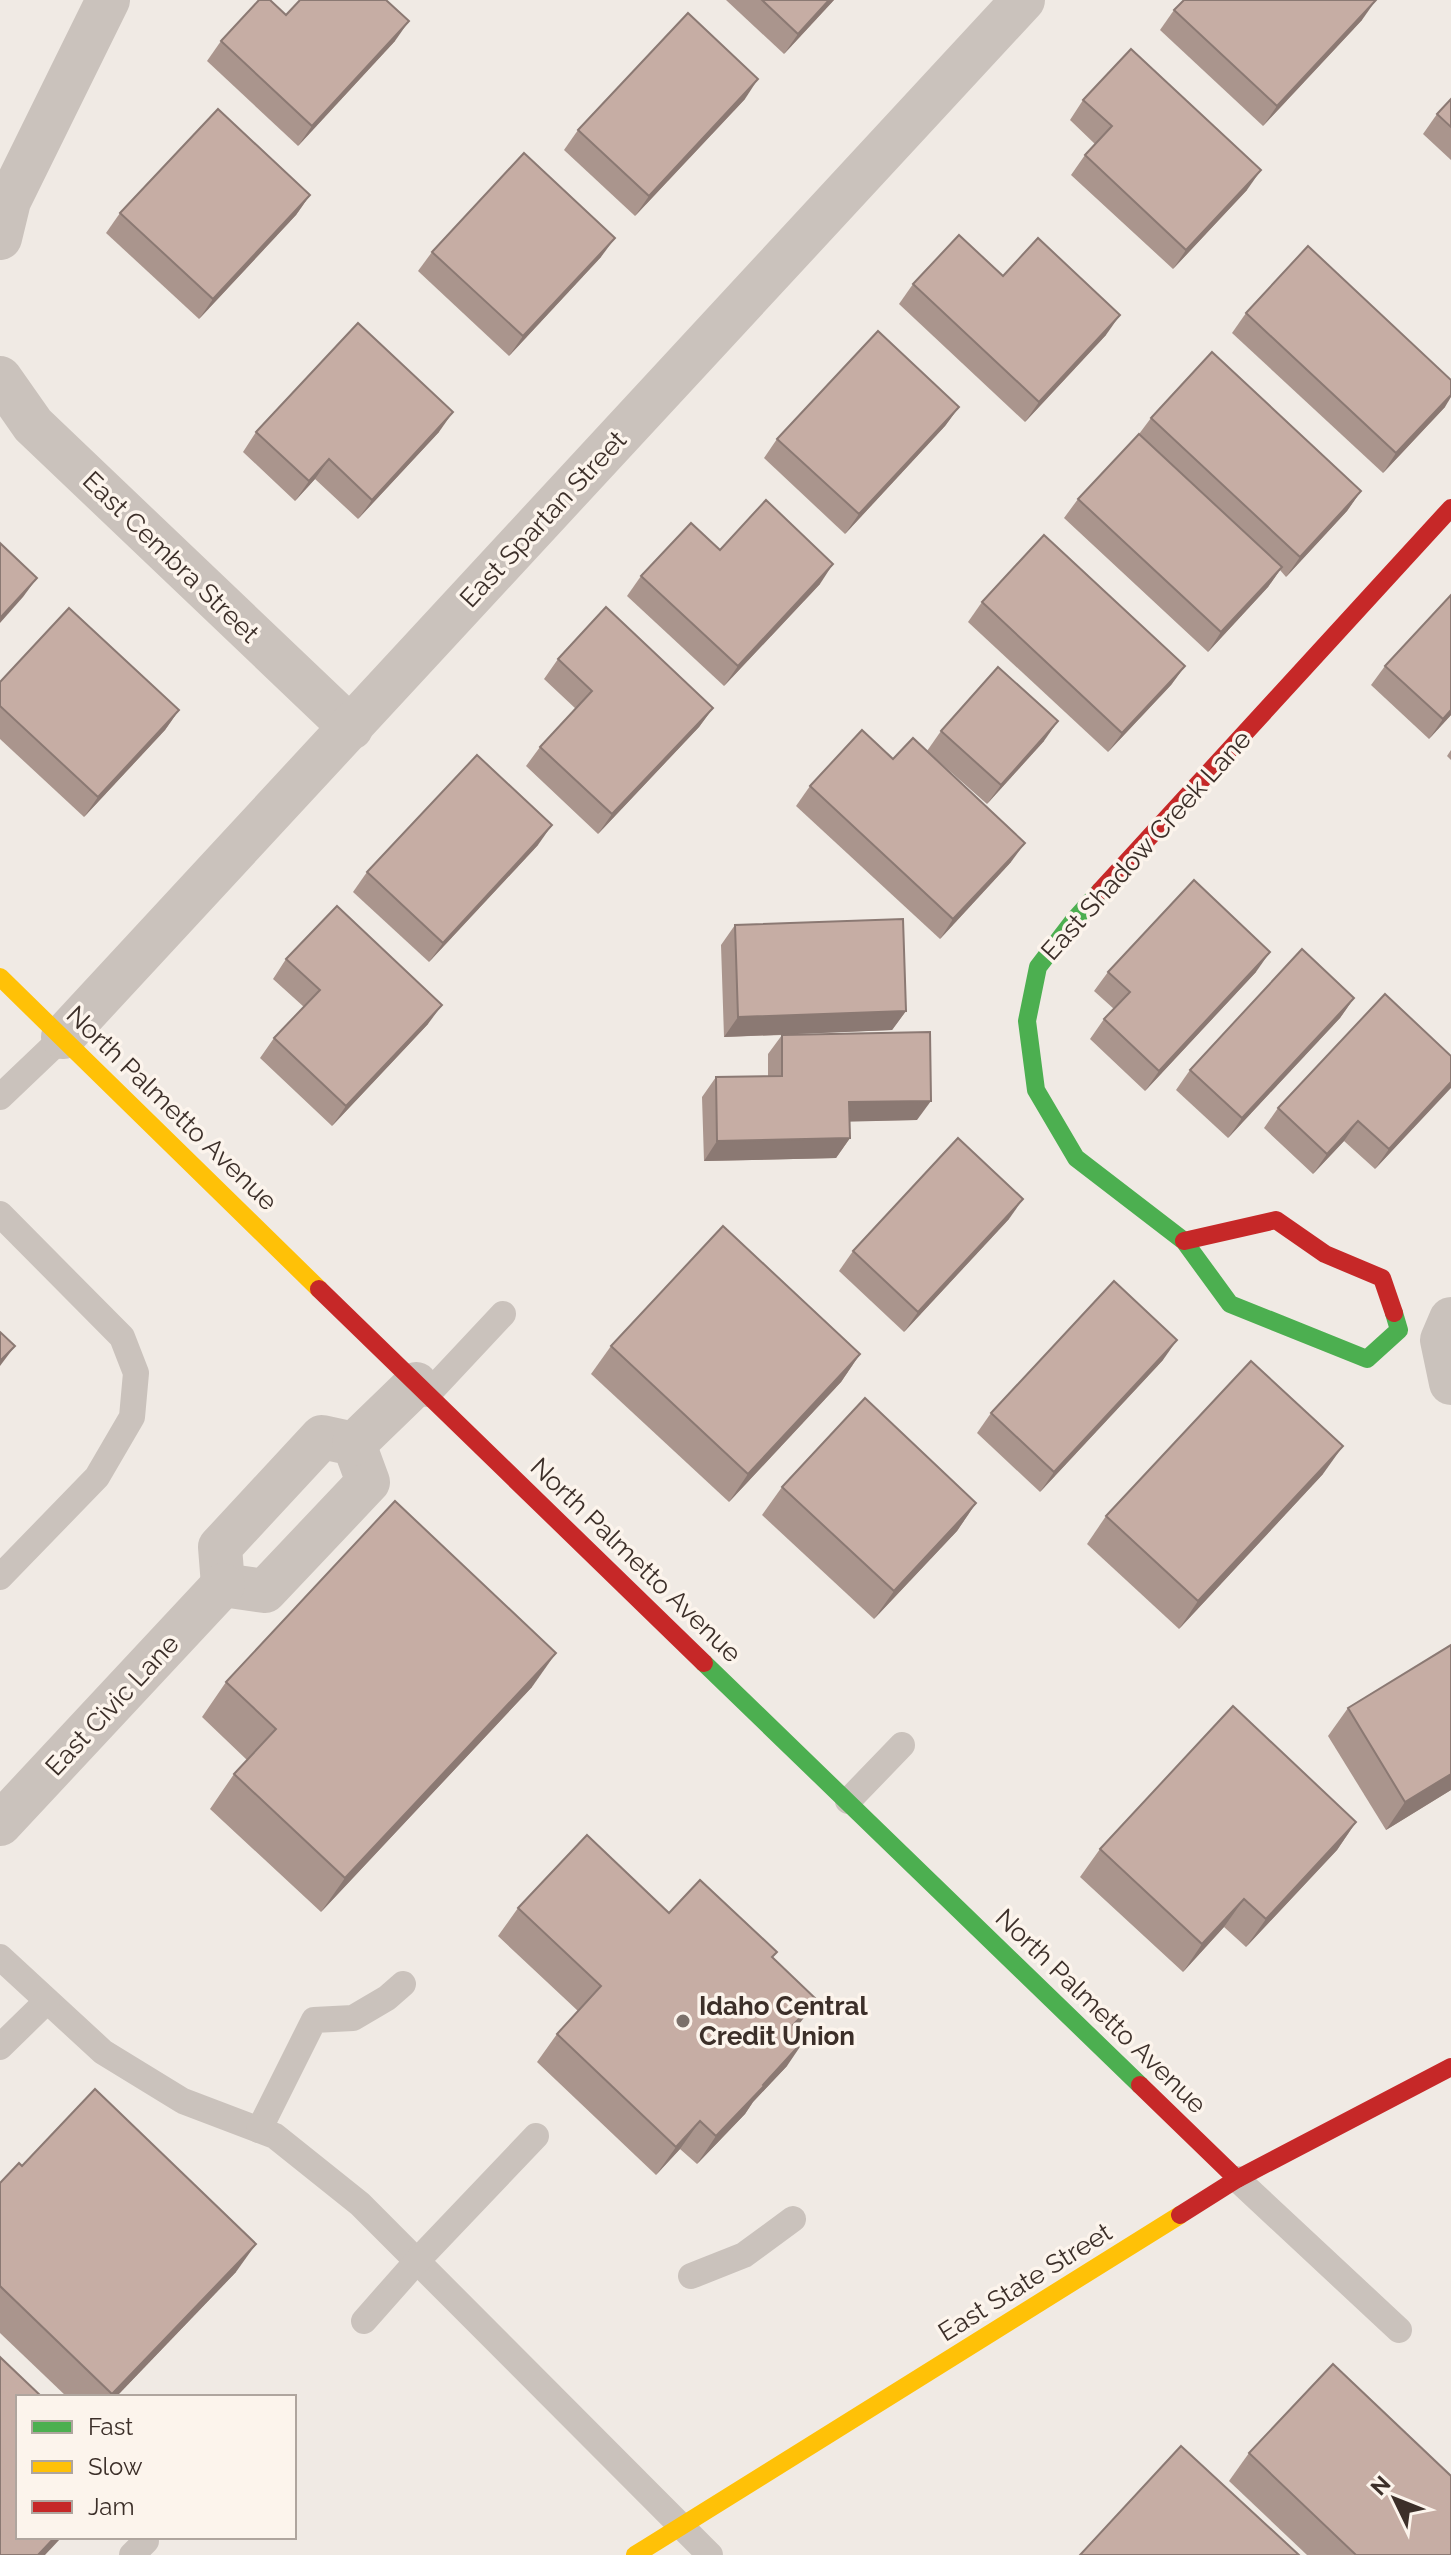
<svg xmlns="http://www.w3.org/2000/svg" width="1451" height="2555" viewBox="0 0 1451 2555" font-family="Raleway,sans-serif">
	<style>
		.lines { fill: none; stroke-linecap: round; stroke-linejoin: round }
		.lane { stroke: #cac2bc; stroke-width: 26 }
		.street { stroke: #cac2bc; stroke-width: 44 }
		.fast { stroke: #4caf50; stroke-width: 18 }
		.slow { stroke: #ffc107; stroke-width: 18 }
		.jam { stroke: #c62828; stroke-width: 18 }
		.wall { fill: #aa958d }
		.shaded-wall { fill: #8b7973 }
		.building { fill: #c6ada4; stroke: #8b7973; stroke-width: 2 }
		.poi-dot { fill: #7b706a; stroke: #fcf4ec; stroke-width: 3 }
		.labels { text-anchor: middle; stroke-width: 7; stroke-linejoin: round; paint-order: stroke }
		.street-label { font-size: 26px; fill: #3c2f29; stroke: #fcf4ec }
		.poi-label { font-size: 26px; font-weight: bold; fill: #3c2f29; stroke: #fcf4ec; text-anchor: start }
	</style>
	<rect width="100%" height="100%" fill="#f0eae4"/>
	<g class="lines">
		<g class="lane">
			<polyline points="0,1097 63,1037"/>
			<polyline points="0,1214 122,1337 136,1373 132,1417 97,1477 0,1577"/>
			<polyline points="428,1394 503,1314"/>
			<polyline points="848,1801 902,1745"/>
			<polyline points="0,1957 103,2052 183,2101 275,2136 360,2204 710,2555"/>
			<polyline points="0,2047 47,2001"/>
			<polyline points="259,2130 314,2020 353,2018 387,1998 403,1984"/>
			<polyline points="1237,2179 1399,2330"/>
			<polyline points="691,2276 744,2255 793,2219"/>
			<polyline points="364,2321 417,2261 536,2136"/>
			<polyline points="132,2555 146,2541"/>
		</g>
		<g class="street">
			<polyline points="0,238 9,201 108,0"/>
			<polyline points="0,378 33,425 351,728"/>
			<polyline points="63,1037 1023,0"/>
			<polyline points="1451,1319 1442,1340 1451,1383"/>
			<polygon points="322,1437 354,1444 368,1482 265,1591 223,1585 220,1547"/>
			<polyline points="354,1444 416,1384"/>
			<polyline points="0,1824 223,1585"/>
		</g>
		<g class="fast">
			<polyline points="1100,891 1074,920 1038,967 1027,1021 1036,1090 1076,1158 1184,1241 1230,1304 1367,1359 1399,1330 1394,1313"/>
			<polyline points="704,1663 1140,2085"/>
		</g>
		<g class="slow">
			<polyline points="0,977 319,1289"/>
			<polyline points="635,2555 1180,2215"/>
		</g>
		<g class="jam">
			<polyline points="1100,891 1451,508"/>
			<polyline points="1184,1241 1276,1220 1325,1254 1382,1278 1394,1313"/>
			<polyline points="319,1289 704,1663"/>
			<polyline points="1140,2085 1237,2179"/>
			<polyline points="1180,2215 1237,2179 1451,2067"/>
		</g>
	</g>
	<g class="wall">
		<polygon points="726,0 834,0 784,54"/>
		<polygon points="1174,10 1362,20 1263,126 1160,30"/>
		<polygon points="286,15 395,41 298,146 207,61 221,41"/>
		<polygon points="745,99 635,216 564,150 578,130"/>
		<polygon points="1451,99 1451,160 1423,134 1437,114"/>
		<polygon points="1083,100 1247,190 1173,269 1071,175 1085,155 1095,144 1070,120"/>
		<polygon points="310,195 296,215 199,319 106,233 120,213"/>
		<polygon points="432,252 601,257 509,356 418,271"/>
		<polygon points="1003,276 1106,335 1025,422 899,304 913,284"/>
		<polygon points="1246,313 1445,407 1383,473 1232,333"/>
		<polygon points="959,407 945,426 845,534 764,458 777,439"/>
		<polygon points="1151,418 1361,491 1347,511 1286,577 1280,570 1268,587 1208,652 1064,518 1078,499 1139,434"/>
		<polygon points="256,432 439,432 358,519 315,479 295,501 243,452"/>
		<polygon points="720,550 820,584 724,686 627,596 641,576"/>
		<polygon points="1451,595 1451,715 1429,739 1371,685 1385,666"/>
		<polygon points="982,602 1185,666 1171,685 1108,752 968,622"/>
		<polygon points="558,659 713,708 699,727 598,834 526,766 540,747 576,709 544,679"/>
		<polygon points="0,682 179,710 165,730 84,817 0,739"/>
		<polygon points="941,731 1044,741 987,804 927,751"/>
		<polygon points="1451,750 1451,760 1447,756"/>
		<polygon points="893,759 1011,862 940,939 796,806 810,786"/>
		<polygon points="538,845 429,962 353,892 367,872"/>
		<polygon points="735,925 906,1011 892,1030 788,1034 917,1120 849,1121 850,1138 836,1158 704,1161 702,1097 716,1077 768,1076 768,1054 782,1035 724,1037 721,945"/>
		<polygon points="286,959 428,1024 332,1126 260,1058 274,1038 304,1007 273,979"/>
		<polygon points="1108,972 1256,972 1145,1091 1090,1039 1104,1019 1114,1009 1094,991"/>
		<polygon points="1354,998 1340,1018 1228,1138 1176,1090 1190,1070"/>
		<polygon points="1451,1056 1451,1087 1375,1169 1344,1141 1313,1174 1264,1128 1278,1108"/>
		<polygon points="1009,1219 904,1332 839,1271 853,1251"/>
		<polygon points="611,1346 860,1354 841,1382 729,1502 591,1374"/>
		<polygon points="1163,1360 1040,1492 977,1433 991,1413"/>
		<polygon points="1323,1474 1179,1629 1087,1544 1106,1516"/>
		<polygon points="782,1487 976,1503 957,1531 874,1619 762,1515"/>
		<polygon points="226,1682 532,1687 321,1912 210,1809 234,1774 247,1760 202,1717"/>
		<polygon points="1348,1708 1451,1790 1386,1830 1328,1736"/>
		<polygon points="1356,1822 1337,1850 1246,1947 1224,1927 1183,1972 1080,1877 1100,1849"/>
		<polygon points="518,1908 669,1913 772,1958 796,2029 787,2066 753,2102 745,2114 697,2164 680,2149 656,2175 537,2062 557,2034 578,2011 498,1936"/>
		<polygon points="0,2183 236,2272 116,2397 67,2397 0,2333"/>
		<polygon points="1249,2453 1451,2555 1307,2555 1229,2481"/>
	</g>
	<g class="shaded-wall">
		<polygon points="829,0 834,0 784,54 798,34"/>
		<polygon points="1376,0 1362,20 1263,126 1277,106"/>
		<polygon points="409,21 395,41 298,146 312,126"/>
		<polygon points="758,79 745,99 635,216 649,196"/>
		<polygon points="1261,170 1247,190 1173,269 1186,250"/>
		<polygon points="310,195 296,215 199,319 213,299"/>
		<polygon points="615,238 601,257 509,356 523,336"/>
		<polygon points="1120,315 1106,335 1025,422 1039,402"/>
		<polygon points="1451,395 1451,397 1445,407 1383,473 1396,453"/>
		<polygon points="959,407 945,426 845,534 859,514"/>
		<polygon points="453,412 439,432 358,519 372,500"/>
		<polygon points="329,459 315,479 295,501 309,481"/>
		<polygon points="1361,491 1347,511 1286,577 1300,557"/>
		<polygon points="833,564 820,584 724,686 738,666"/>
		<polygon points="1282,567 1268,587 1208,652 1221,632"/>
		<polygon points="37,578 23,597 0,623 0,618"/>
		<polygon points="1185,666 1171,685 1108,752 1122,733"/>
		<polygon points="713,708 699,727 598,834 612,814"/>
		<polygon points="179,710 165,730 84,817 98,797"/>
		<polygon points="1451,710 1451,715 1429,739 1443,719"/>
		<polygon points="1058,721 1044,741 987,804 1001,785"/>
		<polygon points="552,825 538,845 429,962 443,943"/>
		<polygon points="1025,843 1011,862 940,939 953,919"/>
		<polygon points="1270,952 1256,972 1145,1091 1159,1071"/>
		<polygon points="1354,998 1340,1018 1228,1138 1242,1118"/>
		<polygon points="442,1005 428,1024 332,1126 346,1106"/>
		<polygon points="906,1011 892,1030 724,1037 738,1017"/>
		<polygon points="1451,1082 1451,1088 1375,1169 1389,1149"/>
		<polygon points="931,1101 917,1120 835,1122 849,1102"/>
		<polygon points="1358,1121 1344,1141 1313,1174 1327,1154"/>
		<polygon points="850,1138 836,1158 704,1161 717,1141"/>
		<polygon points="1023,1199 1009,1219 904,1332 918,1312"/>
		<polygon points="1177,1340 1163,1360 1040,1492 1054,1472"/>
		<polygon points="15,1346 0,1366 0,1361"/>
		<polygon points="860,1354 841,1382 729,1502 748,1474"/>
		<polygon points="1343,1446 1323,1474 1179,1629 1198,1601"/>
		<polygon points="976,1503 957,1531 874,1619 894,1591"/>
		<polygon points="556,1653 532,1687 321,1912 345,1878"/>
		<polygon points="1451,1774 1451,1790 1386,1830 1405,1802"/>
		<polygon points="1356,1822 1337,1850 1246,1947 1266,1919"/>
		<polygon points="1244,1899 1224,1927 1183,1972 1202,1944"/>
		<polygon points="817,2000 797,2027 773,2053 793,2025"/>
		<polygon points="806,2038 787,2066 753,2102 745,2114 697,2164 716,2136"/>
		<polygon points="700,2121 680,2149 656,2175 676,2147"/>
		<polygon points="256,2244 236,2272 116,2397 110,2397"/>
		<polygon points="55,2537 62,2537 45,2555 38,2555"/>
	</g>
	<g class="building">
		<polygon points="259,0 270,0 286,15 300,0 386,0 409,21 312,126 221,41"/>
		<polygon points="762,0 829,0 798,34"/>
		<polygon points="1184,0 1376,0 1277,106 1174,10"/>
		<polygon points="688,13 758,79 649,196 578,130"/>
		<polygon points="1131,49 1261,170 1186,250 1085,155 1112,126 1083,100"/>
		<polygon points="1451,99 1451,127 1437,114"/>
		<polygon points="218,109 310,195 213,299 120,213"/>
		<polygon points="524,153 615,238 523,336 432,252"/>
		<polygon points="959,235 1003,276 1038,238 1120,315 1039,402 913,284"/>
		<polygon points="1308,246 1451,380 1451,395 1396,453 1246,313"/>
		<polygon points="358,323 453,412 372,500 329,459 309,481 256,432"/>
		<polygon points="878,331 959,407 859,514 777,439"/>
		<polygon points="1212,352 1361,491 1300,557 1151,418"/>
		<polygon points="1139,434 1282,567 1221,632 1078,499"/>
		<polygon points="766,500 833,564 738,666 641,576 691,523 720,550"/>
		<polygon points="1044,535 1185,666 1122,733 982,602"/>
		<polygon points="0,543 37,578 0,618"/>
		<polygon points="1451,595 1451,710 1443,719 1385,666"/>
		<polygon points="606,607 713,708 612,814 540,747 592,691 558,659"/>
		<polygon points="69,608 179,710 98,797 0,706 0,682"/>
		<polygon points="998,667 1058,721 1001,785 941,731"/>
		<polygon points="862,730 893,759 913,738 1025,843 953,919 810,786"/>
		<polygon points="477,755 552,825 443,943 367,872"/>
		<polygon points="1194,880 1270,952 1159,1071 1104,1019 1130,992 1108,972"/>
		<polygon points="337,906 442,1005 346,1106 274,1038 320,990 286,959"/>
		<polygon points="903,919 906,1011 738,1017 735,925"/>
		<polygon points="1302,949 1354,998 1242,1118 1190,1070"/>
		<polygon points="1385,994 1451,1056 1451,1082 1389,1149 1358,1121 1327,1154 1278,1108"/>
		<polygon points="930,1032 931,1101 849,1102 850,1138 717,1141 716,1077 782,1076 782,1035"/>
		<polygon points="958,1138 1023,1199 918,1312 853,1251"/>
		<polygon points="723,1226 860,1354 748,1474 611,1346"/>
		<polygon points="1114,1281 1177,1340 1054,1472 991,1413"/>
		<polygon points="0,1332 15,1346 0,1361"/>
		<polygon points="1251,1361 1343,1446 1198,1601 1106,1516"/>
		<polygon points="865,1398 976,1503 894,1591 782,1487"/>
		<polygon points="395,1501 556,1653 345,1878 234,1774 276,1729 226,1682"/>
		<polygon points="1451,1645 1451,1774 1405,1802 1348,1708"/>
		<polygon points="1233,1706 1356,1822 1266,1919 1244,1899 1202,1944 1100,1849"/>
		<polygon points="587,1835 669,1913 700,1880 777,1952 772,1957 817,2000 793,2025 806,2038 763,2085 764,2086 716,2136 700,2121 676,2147 557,2034 601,1986 518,1908"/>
		<polygon points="95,2089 256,2244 112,2394 0,2286 0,2183 19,2163 22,2166"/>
		<polygon points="0,2357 42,2397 18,2397 18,2537 55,2537 38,2555 0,2555"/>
		<polygon points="1333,2364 1451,2476 1451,2555 1356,2555 1249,2453"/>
		<polygon points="1181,2446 1299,2555 1080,2555"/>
	</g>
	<circle class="poi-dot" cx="683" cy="2021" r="8"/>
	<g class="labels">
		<g class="street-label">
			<text transform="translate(543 519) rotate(-47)" y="9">East Spartan Street</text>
			<text transform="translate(171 557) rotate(44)" y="9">East Cembra Street</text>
			<text transform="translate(1146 845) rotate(-48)" y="9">East Shadow Creek Lane</text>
			<text transform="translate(172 1108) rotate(44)" y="9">North Palmetto Avenue</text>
			<text transform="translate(636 1560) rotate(44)" y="9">North Palmetto Avenue</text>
			<text transform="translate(112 1705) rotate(-47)" y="9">East Civic Lane</text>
			<text transform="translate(1101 2011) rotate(44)" y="9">North Palmetto Avenue</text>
			<text transform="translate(1025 2282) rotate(-32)" y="9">East State Street</text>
		</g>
		<g class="poi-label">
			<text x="699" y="2015">Idaho Central<tspan x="699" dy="30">Credit Union</tspan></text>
		</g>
	</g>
	<rect x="16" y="2395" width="280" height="144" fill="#fcf4ec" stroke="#afa59e" stroke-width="2"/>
	<rect x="32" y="2421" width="40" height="12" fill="#4caf50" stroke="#afa59e" stroke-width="2"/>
	<text x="88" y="2435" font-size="24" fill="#3c2f29">Fast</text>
	<rect x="32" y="2461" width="40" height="12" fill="#ffc107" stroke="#afa59e" stroke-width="2"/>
	<text x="88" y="2475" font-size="24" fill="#3c2f29">Slow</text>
	<rect x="32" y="2501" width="40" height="12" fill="#c62828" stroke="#afa59e" stroke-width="2"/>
	<text x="88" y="2515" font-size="24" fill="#3c2f29">Jam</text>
	<g transform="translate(1395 2499) rotate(313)" stroke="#fcf4ec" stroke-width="6" paint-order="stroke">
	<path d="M0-6L14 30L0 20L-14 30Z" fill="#3c2f29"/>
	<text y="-12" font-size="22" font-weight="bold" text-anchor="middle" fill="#3c2f29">N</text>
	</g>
</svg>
